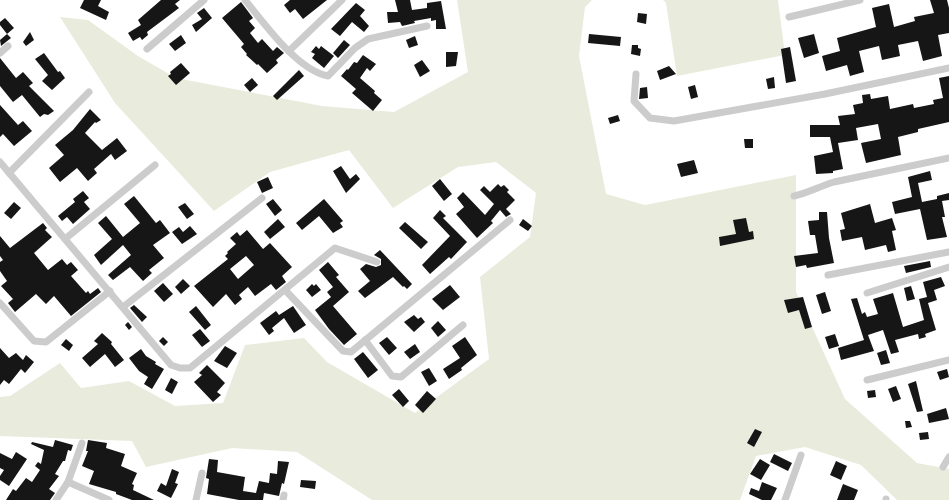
<svg xmlns="http://www.w3.org/2000/svg" width="949" height="500" viewBox="0 0 949 500" font-family="'Golos Text',sans-serif">
	<style>
		.green { fill: #e9ecdd }
		.building { fill: #161616; fill-rule: evenodd }
		.lines { fill: none; stroke-linecap: round; stroke-linejoin: round }
		.minor { stroke: #ccc; stroke-width: 7 }
	</style>
	<rect width="100%" height="100%" fill="#fff"/>
	<g class="green">
		<polygon points="457,0 592,0 585,7 579,56 606,194 645,205 796,175 796,292 845,399 917,463 949,469 949,500 897,500 861,465 805,447 756,456 740,500 372,500 297,452 232,448 146,467 132,441 0,436 0,397 10,396 60,363 81,388 129,381 175,406 223,403 245,345 304,338 327,362 415,413 489,359 480,277 530,237 536,193 496,162 458,167 393,208 349,150 270,172 214,211 115,103 60,17 88,20 138,56 176,78 322,106 394,112 468,72"/>
		<polygon points="663,0 778,0 785,55 677,76 666,3"/>
	</g>
	<g class="building">
		<polygon points="84,0 101,0 98,6 109,12 106,20 80,8"/>
		<polygon points="161,0 180,0 175,4 179,8 147,32 148,35 142,40 140,37 133,41 128,33 141,25 138,20"/>
		<polygon points="290,0 327,0 303,19 295,9 290,13 284,5"/>
		<polygon points="395,0 410,0 412,10 427,8 427,3 441,1 446,29 436,29 436,20 431,21 431,18 414,21 415,23 402,26 400,22 388,23 387,12 398,12"/>
		<polygon points="930,0 947,0 949,8 949,33 938,35 942,56 923,61 918,41 898,45 900,56 882,60 879,46 859,51 864,72 850,76 847,65 826,71 822,56 840,51 837,38 876,27 872,8 889,4 894,27 915,21 914,17 934,13"/>
		<polygon points="241,2 253,18 249,21 255,28 250,33 258,43 262,39 273,51 277,47 284,53 276,60 278,63 267,73 258,64 257,65 246,55 247,54 241,47 244,44 222,18"/>
		<polygon points="356,3 365,10 360,16 369,26 364,32 352,22 340,36 331,29"/>
		<polygon points="204,8 212,18 196,32 192,25 202,19 197,13"/>
		<polygon points="638,13 647,14 646,24 637,22"/>
		<polygon points="5,18 14,28 7,34 0,25 0,22"/>
		<polygon points="30,32 34,40 26,46 23,42"/>
		<polygon points="7,34 11,38 1,46 0,40"/>
		<polygon points="589,34 621,37 620,46 588,43"/>
		<polygon points="814,34 819,53 804,58 798,38"/>
		<polygon points="181,35 186,43 175,51 169,44"/>
		<polygon points="415,36 418,45 409,48 406,40"/>
		<polygon points="344,40 350,45 338,58 333,53"/>
		<polygon points="632,45 638,45 638,48 641,49 640,56 631,54"/>
		<polygon points="316,46 319,49 321,46 334,56 324,68 312,58 315,54 311,52"/>
		<polygon points="790,47 796,81 786,83 781,49"/>
		<polygon points="446,52 458,52 456,66 446,67"/>
		<polygon points="44,53 58,72 60,71 65,78 52,90 42,81 48,75 35,59"/>
		<polygon points="363,55 376,64 370,71 367,68 360,78 375,91 374,93 382,100 373,111 352,93 356,89 341,76 347,69 348,70 354,62 357,63"/>
		<polygon points="0,58 16,78 23,72 33,83 29,86 54,111 48,115 44,114 40,117 22,95 13,102 0,86"/>
		<polygon points="422,60 430,71 420,77 414,65"/>
		<polygon points="181,63 190,73 176,85 168,76 171,74 170,72"/>
		<polygon points="669,66 676,74 660,80 657,71"/>
		<polygon points="299,70 304,76 277,100 273,96"/>
		<polygon points="949,76 949,122 918,129 918,132 898,137 901,155 866,163 861,143 881,139 878,124 856,128 858,140 838,143 843,169 833,171 833,173 816,174 814,156 833,152 830,137 810,137 810,125 840,125 838,116 855,114 853,105 863,103 862,95 870,94 871,99 888,96 890,109 913,104 914,108 934,104 933,100 943,98 939,78"/>
		<polygon points="774,77 775,88 768,89 766,79"/>
		<polygon points="252,78 258,85 250,92 244,85"/>
		<polygon points="695,85 698,97 691,99 688,87"/>
		<polygon points="647,87 648,98 639,99 640,88"/>
		<polygon points="0,105 18,125 23,121 32,131 14,146 3,134 0,137"/>
		<polygon points="90,109 101,120 96,123 95,122 85,133 102,150 117,138 127,151 115,160 111,154 94,169 97,173 88,181 77,168 60,182 49,168 64,155 55,145 73,130"/>
		<polygon points="618,115 620,121 610,124 608,118"/>
		<polygon points="744,139 753,139 753,148 745,148"/>
		<polygon points="694,160 698,173 681,177 677,164"/>
		<polygon points="341,166 350,179 356,174 360,179 346,193 333,171"/>
		<polygon points="930,171 932,180 918,183 922,202 937,199 937,196 949,193 949,200 942,201 945,217 942,217 947,237 927,240 920,209 895,214 892,202 912,197 908,177"/>
		<polygon points="268,177 273,188 262,193 257,182"/>
		<polygon points="440,179 452,194 444,201 432,186"/>
		<polygon points="498,184 501,187 504,185 509,190 507,192 515,200 506,209 511,214 506,217 500,210 491,221 493,223 477,238 456,214 464,207 457,198 463,192 485,215 494,204 480,190 484,186 490,192"/>
		<polygon points="83,191 89,198 84,202 90,209 73,224 67,217 62,221 58,216 75,202 73,199"/>
		<polygon points="134,196 156,223 160,220 170,233 153,245 164,258 149,270 152,273 143,281 130,267 113,280 108,275 131,255 123,245 101,265 94,255 112,239 98,223 106,216 123,237 140,223 124,204"/>
		<polygon points="273,199 282,210 275,216 266,204"/>
		<polygon points="324,199 343,221 340,223 343,227 333,233 319,216 302,230 296,223"/>
		<polygon points="14,202 21,208 11,219 4,213"/>
		<polygon points="185,203 194,214 187,219 178,207"/>
		<polygon points="870,204 875,223 892,218 896,230 892,231 896,250 888,252 886,245 865,250 862,237 842,241 840,230 845,229 841,213"/>
		<polygon points="440,210 446,216 443,218 467,242 451,259 449,257 430,274 422,265 450,236 433,218"/>
		<polygon points="819,212 827,212 829,238 834,263 807,268 806,265 796,267 794,256 818,253 815,235 810,235 808,221 819,220"/>
		<polygon points="746,218 749,232 753,231 754,239 720,246 719,237 736,234 733,220"/>
		<polygon points="278,219 285,227 270,239 264,232"/>
		<polygon points="523,219 532,226 528,231 519,225"/>
		<polygon points="405,222 428,242 421,249 399,228"/>
		<polygon points="43,223 47,228 45,230 52,237 34,253 48,270 62,259 67,265 71,262 78,270 71,276 86,293 88,291 90,294 98,288 101,292 71,316 54,296 46,304 36,294 15,312 8,303 13,299 1,286 7,281 0,271 0,262 3,260 0,256 0,236 10,248"/>
		<polygon points="190,226 197,234 182,244 172,232 179,227 183,232"/>
		<path d="M247,230L263,249L270,243L292,267L282,276L286,282L276,290L271,284L255,296L248,287L239,295L242,299L235,305L226,294L213,307L194,286L228,259L225,256L228,253L227,252L236,244L230,238L237,232L240,236ZM246,256L254,265L238,279L230,269Z"/>
		<polygon points="380,250 412,284 407,289 404,286 403,287 393,277 365,298 358,291 370,281 360,269 366,264 376,267 381,265 381,259 374,255"/>
		<polygon points="930,261 931,267 906,273 904,266"/>
		<polygon points="328,262 339,275 336,277 349,292 333,306 357,334 344,345 329,329 315,310 331,297 327,292 333,287 319,270"/>
		<polygon points="941,277 945,286 934,290 937,300 928,303 936,330 925,334 926,337 919,339 918,334 895,340 899,352 891,354 883,330 868,335 874,351 841,360 838,348 864,340 851,299 857,298 862,314 865,312 867,317 878,314 873,299 893,293 903,327 924,320 919,299 927,297 923,282"/>
		<polygon points="183,279 190,286 181,294 175,287"/>
		<polygon points="163,283 173,294 164,302 154,291"/>
		<polygon points="312,284 314,286 316,284 321,290 312,297 306,290"/>
		<polygon points="450,285 460,297 443,310 432,299"/>
		<polygon points="911,286 915,299 907,301 904,288"/>
		<polygon points="825,292 831,311 822,314 816,295"/>
		<polygon points="803,297 812,327 805,329 799,310 788,313 784,300"/>
		<polygon points="134,305 147,317 142,322 130,308"/>
		<polygon points="196,306 211,325 205,330 189,312"/>
		<polygon points="293,306 306,325 294,333 284,318 272,328 274,331 269,335 260,323 276,311 279,315"/>
		<polygon points="414,315 418,319 421,317 425,322 414,332 404,322"/>
		<polygon points="438,321 446,330 438,337 431,328"/>
		<polygon points="128,322 132,327 129,330 125,325"/>
		<polygon points="200,329 210,341 202,347 192,335"/>
		<polygon points="102,333 112,342 111,344 124,360 115,367 105,354 90,367 82,358 98,344 94,341"/>
		<polygon points="835,334 839,346 829,349 825,337"/>
		<polygon points="163,337 168,342 164,346 159,341"/>
		<polygon points="387,337 397,348 389,355 379,343"/>
		<polygon points="465,337 477,355 461,368 462,370 449,379 443,369 460,358 452,346"/>
		<polygon points="66,339 73,345 69,351 61,345"/>
		<polygon points="415,344 420,352 410,359 404,352"/>
		<polygon points="225,346 237,353 227,368 214,361"/>
		<polygon points="0,348 9,358 16,353 23,360 26,355 34,362 25,373 21,369 9,384 4,380 0,385"/>
		<polygon points="141,349 146,356 156,362 155,364 164,369 152,389 144,384 148,377 139,371 129,358"/>
		<polygon points="886,350 890,363 881,365 877,353"/>
		<polygon points="363,352 378,370 368,378 354,359"/>
		<polygon points="207,365 225,383 217,392 221,395 213,402 194,382 202,375 199,373"/>
		<polygon points="429,368 437,381 429,386 421,372"/>
		<polygon points="947,369 949,377 940,380 937,372"/>
		<polygon points="171,378 178,382 172,394 165,390"/>
		<polygon points="916,381 923,411 917,412 908,384"/>
		<polygon points="896,386 901,399 893,402 888,389"/>
		<polygon points="399,389 409,401 403,407 392,395"/>
		<polygon points="875,390 876,397 868,398 867,391"/>
		<polygon points="427,391 436,399 423,413 415,405"/>
		<polygon points="946,408 949,419 929,423 927,414"/>
		<polygon points="905,421 910,421 912,427 906,428"/>
		<polygon points="755,429 762,432 754,447 747,443"/>
		<polygon points="928,432 929,439 920,440 919,433"/>
		<polygon points="55,440 73,445 71,451 68,450 65,461 63,461 55,474 59,476 49,489 55,493 50,500 6,500 13,489 16,491 26,478 32,482 40,470 35,466 38,462 41,464 44,450 31,444 32,442 53,447"/>
		<polygon points="88,440 107,443 106,448 125,454 121,466 137,473 132,484 134,485 133,490 154,500 132,500 116,494 116,492 89,484 94,471 82,466 88,451 86,451"/>
		<polygon points="16,452 27,459 9,486 0,480 0,476 4,470 0,468 0,453 12,459"/>
		<polygon points="774,454 792,463 788,471 770,462"/>
		<polygon points="209,459 218,460 217,472 245,477 243,491 256,493 259,481 269,483 270,473 277,474 278,461 289,462 284,484 282,483 279,496 264,493 263,500 239,500 207,494 209,479 206,478"/>
		<polygon points="760,459 770,465 761,480 750,474"/>
		<polygon points="836,461 847,466 841,480 830,475"/>
		<polygon points="172,469 179,472 175,483 178,484 171,498 157,491 161,483 166,486"/>
		<polygon points="301,480 316,481 315,489 300,487"/>
		<polygon points="762,482 777,488 771,500 762,500 749,494 751,488 759,491"/>
		<polygon points="843,484 858,490 854,500 837,500"/>
	</g>
	<g class="lines">
		<g class="minor">
			<path d="M245,0C264,23 298,71 328,76L355,48L368,39L427,26"/>
			<polyline points="789,17 860,0"/>
			<polyline points="147,49 204,0"/>
			<polyline points="289,51 342,0"/>
			<polyline points="0,53 8,46"/>
			<polyline points="636,74 634,101 650,118 674,121 825,94 949,68"/>
			<polyline points="0,162 171,365 180,368 190,368 335,248 377,262"/>
			<polyline points="9,173 89,92"/>
			<path d="M794,196C808,193 820,186 834,182L949,158"/>
			<polyline points="65,239 155,165"/>
			<polyline points="828,275 949,252"/>
			<polyline points="285,290 343,351 351,352 510,220"/>
			<polyline points="867,293 949,267"/>
			<polyline points="0,303 34,341 46,342 110,291"/>
			<polyline points="123,307 262,198"/>
			<polyline points="365,340 392,376 401,377 463,325"/>
			<polyline points="867,380 949,360"/>
			<polyline points="943,467 949,457"/>
			<polyline points="68,482 109,500"/>
			<polyline points="56,500 68,482 82,443"/>
			<polyline points="196,500 202,473"/>
			<polyline points="283,500 284,495"/>
			<polyline points="785,500 801,455"/>
			<polyline points="886,500 886,499"/>
		</g>
	</g>
</svg>
